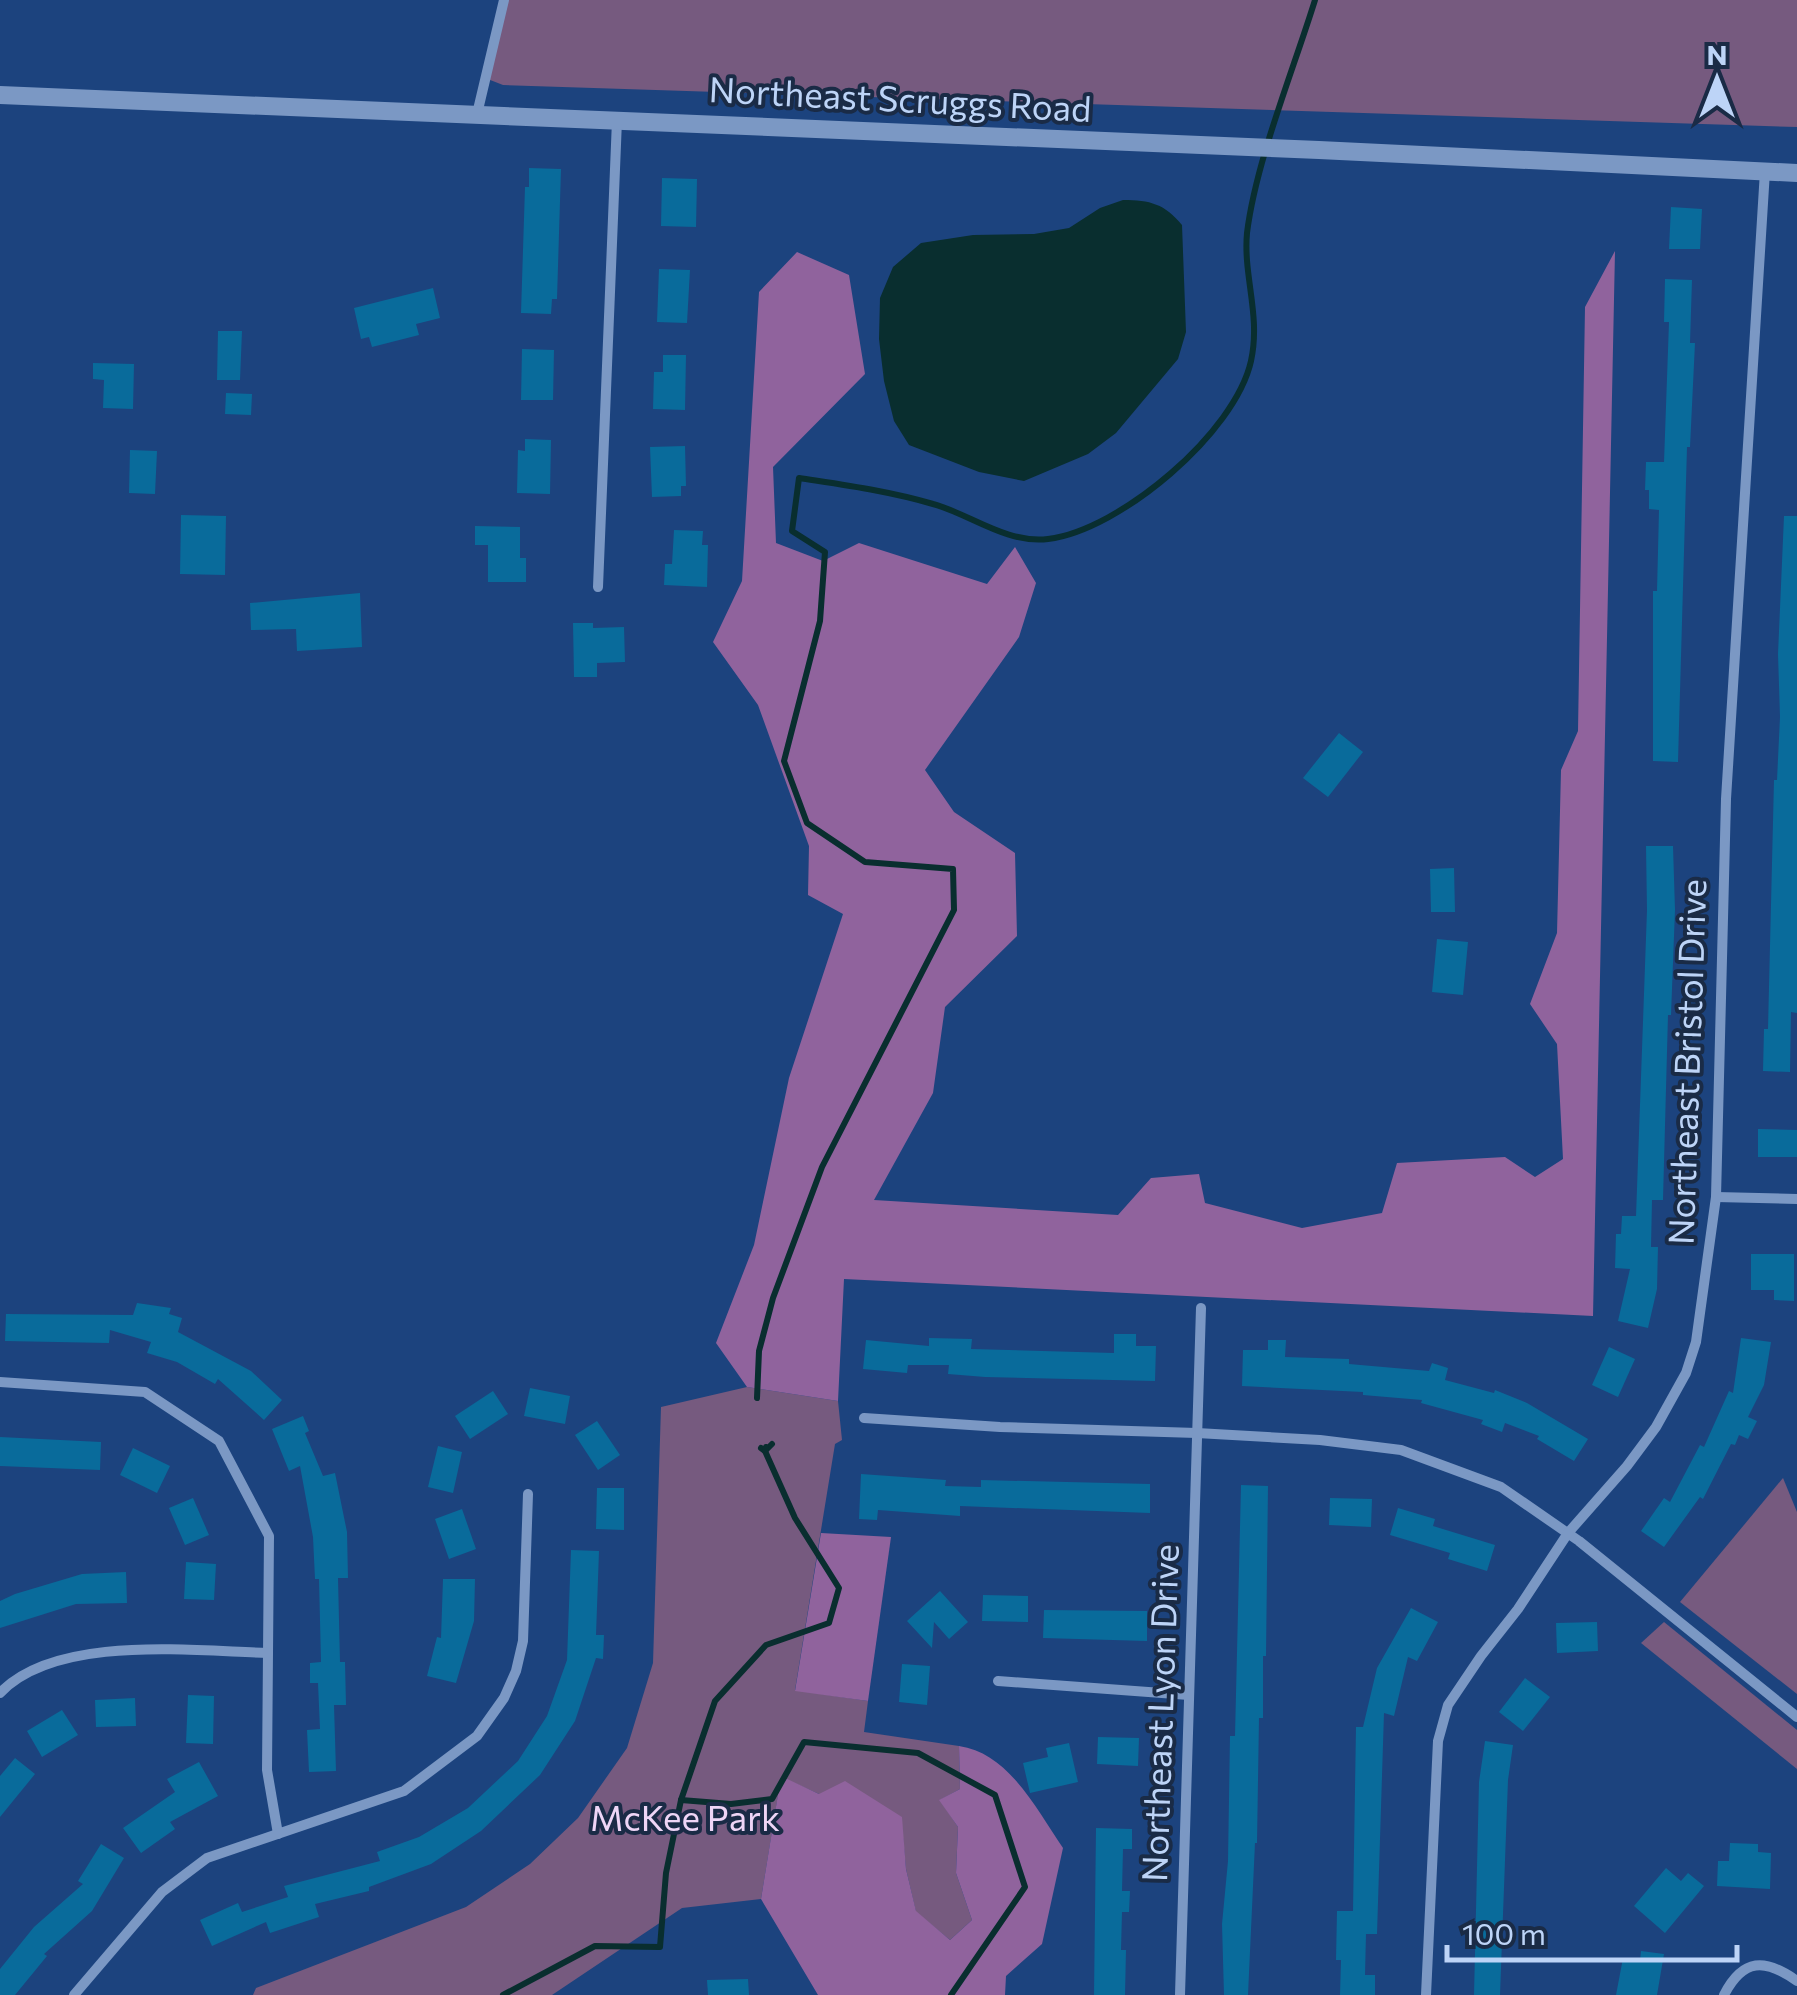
<svg xmlns="http://www.w3.org/2000/svg" width="1797" height="1995" viewBox="0 0 1797 1995" font-family="Commissioner,sans-serif">
	<style>
		.green { fill: #765a7f }
		.forest { fill: #90639d }
		.water { fill: #092e2f }
		.lines { fill: none; stroke-linecap: round; stroke-linejoin: round }
		.stream { stroke: #092e2f; stroke-width: 6 }
		.building { fill: #096b9b }
		.minor { stroke: #7b98c4; stroke-width: 10 }
		.tertiary { stroke: #7b98c4; stroke-width: 18 }
		.labels { text-anchor: middle; stroke-width: 8; stroke-linejoin: round; paint-order: stroke }
		.street-label { font-size: 35px; fill: #bdd4f7; stroke: #1a2b46 }
		.park-label { font-size: 35px; fill: #eed5f6; stroke: #1a2b46 }
	</style>
	<rect width="100%" height="100%" fill="#1c437e"/>
	<g class="green">
		<polygon points="504,0 1797,0 1797,127 503,85 485,78"/>
		<polygon points="747,1387 838,1401 842,1440 835,1444 795,1690 868,1701 864,1732 959,1746 960,1789 940,1800 958,1827 956,1873 972,1920 950,1940 916,1912 906,1869 901,1817 819,1794 781,1777 761,1899 682,1908 552,1995 253,1995 256,1988 466,1907 530,1864 578,1818 627,1748 653,1663 661,1407"/>
		<polygon points="1783,1478 1797,1512 1797,1694 1680,1602"/>
		<polygon points="1664,1622 1797,1730 1797,1769 1641,1643"/>
	</g>
	<g class="forest">
		<polygon points="1615,251 1593,1316 844,1279 838,1401 747,1387 716,1343 754,1245 789,1078 843,914 808,895 809,846 758,705 713,642 742,581 759,292 797,252 849,275 865,374 773,467 776,543 823,561 859,543 987,584 1015,547 1036,583 1019,637 925,770 954,812 1015,853 1017,936 945,1007 933,1093 874,1200 1118,1215 1151,1178 1199,1174 1205,1203 1302,1228 1382,1213 1397,1163 1505,1157 1535,1177 1563,1159 1557,1044 1530,1004 1557,933 1561,770 1578,731 1585,307"/>
		<polygon points="821,1533 891,1537 868,1701 795,1691"/>
		<path d="M959,1746C1009,1753 1037,1810 1063,1848L1042,1944L1006,1976L1005,1995H818L761,1899L781,1776L819,1794L845,1781L902,1817L906,1869L916,1911L950,1940L972,1920L956,1873L958,1827L939,1800L960,1789Z"/>
	</g>
	<path class="water" d="M1123,200C1150,200 1165,204 1182,225L1186,332L1178,359L1116,433L1088,454L1024,481L979,472L909,445L894,421L884,381L879,339L880,298L893,267L921,243L973,235L1034,234L1069,228L1100,208Z"/>
	<g class="lines">
		<g class="stream">
			<path d="M757,1398L759,1351L773,1298L822,1167L954,910L953,869L865,862L807,823L784,761L820,621L825,552L792,531L799,478C844,485 889,491 933,504C970,514 1006,544 1048,539C1120,530 1235,433 1251,361C1261,315 1243,276 1247,233C1256,161 1293,71 1315,0"/>
			<polyline points="761,1448 765,1451 772,1444"/>
			<polyline points="681,1800 731,1804 772,1799 804,1742 918,1753 995,1795 1025,1887 951,1995"/>
			<polyline points="503,1995 595,1946 660,1947 666,1873 681,1800 715,1701 766,1645 829,1623 839,1588 795,1518 765,1451 766,1447"/>
		</g>
	</g>
	<g class="building">
		<polygon points="529,168 561,169 557,299 552,299 551,314 521,313 525,187 529,187"/>
		<polygon points="662,178 697,179 696,227 661,226"/>
		<polygon points="1671,207 1702,209 1700,249 1669,249"/>
		<polygon points="659,269 690,270 687,323 657,322"/>
		<polygon points="1665,279 1692,280 1690,343 1695,343 1690,447 1687,447 1678,762 1653,761 1653,591 1657,591 1659,510 1649,509 1649,490 1645,490 1646,462 1664,462 1669,322 1664,322"/>
		<polygon points="433,288 440,318 416,324 419,335 372,347 369,337 361,339 354,308"/>
		<polygon points="218,331 242,331 240,380 217,380"/>
		<polygon points="522,349 554,350 553,400 521,400"/>
		<polygon points="663,355 686,355 685,410 653,409 654,372 663,372"/>
		<polygon points="93,363 134,364 133,409 103,408 104,380 93,379"/>
		<polygon points="226,393 252,394 251,415 225,414"/>
		<polygon points="525,439 551,440 550,494 517,493 518,450 525,451"/>
		<polygon points="685,446 686,486 681,486 681,496 652,497 650,447"/>
		<polygon points="130,450 157,451 155,494 129,493"/>
		<polygon points="181,515 226,516 225,575 180,574"/>
		<polygon points="1784,516 1797,516 1797,1013 1791,1012 1790,1072 1763,1071 1764,1029 1768,1029 1774,780 1777,780 1780,717 1778,654"/>
		<polygon points="475,526 520,527 520,558 526,558 526,582 488,582 488,545 475,545"/>
		<polygon points="674,530 703,531 702,545 708,545 707,587 664,585 665,564 672,564"/>
		<polygon points="360,593 362,647 297,651 296,629 251,630 250,603"/>
		<polygon points="573,623 593,623 593,628 624,627 625,662 597,663 597,677 574,677"/>
		<polygon points="1339,733 1363,752 1328,797 1303,778"/>
		<polygon points="1646,846 1673,846 1675,910 1671,1015 1668,1015 1663,1200 1652,1200 1651,1247 1658,1247 1657,1289 1648,1328 1618,1321 1630,1269 1615,1268 1616,1234 1621,1234 1622,1216 1636,1216 1647,910"/>
		<polygon points="1454,868 1455,912 1431,912 1430,869"/>
		<polygon points="1437,939 1468,942 1463,995 1432,992"/>
		<polygon points="1758,1129 1797,1130 1797,1157 1758,1157"/>
		<polygon points="1751,1254 1794,1254 1794,1301 1774,1300 1774,1290 1751,1290"/>
		<polygon points="137,1303 171,1308 169,1314 182,1318 178,1332 251,1371 282,1400 264,1420 218,1379 215,1384 177,1362 147,1353 151,1342 110,1330 109,1343 5,1341 6,1314 133,1315"/>
		<polygon points="1114,1334 1136,1334 1136,1346 1156,1346 1155,1381 985,1377 948,1374 949,1365 908,1365 907,1373 863,1369 866,1340 929,1346 929,1338 972,1339 971,1349 1114,1353"/>
		<polygon points="1741,1338 1771,1342 1764,1385 1748,1417 1757,1421 1748,1439 1739,1435 1735,1445 1731,1444 1703,1499 1700,1497 1664,1547 1641,1531 1664,1498 1670,1502 1700,1445 1704,1447 1729,1391 1733,1393"/>
		<polygon points="1268,1340 1286,1340 1285,1357 1349,1359 1349,1364 1429,1371 1432,1363 1448,1368 1445,1380 1494,1393 1495,1390 1527,1403 1588,1439 1574,1461 1537,1439 1539,1436 1505,1423 1502,1432 1481,1424 1483,1420 1421,1403 1422,1400 1363,1395 1363,1392 1242,1386 1243,1350 1268,1350"/>
		<polygon points="1609,1347 1635,1359 1618,1397 1592,1385"/>
		<polygon points="530,1388 570,1396 565,1424 524,1416"/>
		<polygon points="493,1391 508,1414 470,1439 455,1416"/>
		<polygon points="303,1416 309,1431 305,1433 323,1476 335,1473 347,1532 348,1578 338,1578 340,1662 345,1662 346,1705 334,1705 336,1771 309,1772 307,1730 320,1729 318,1683 310,1683 310,1663 321,1662 319,1579 315,1579 313,1537 300,1466 289,1471 272,1429"/>
		<polygon points="597,1421 620,1455 598,1470 575,1435"/>
		<polygon points="0,1437 101,1442 100,1470 0,1466"/>
		<polygon points="438,1446 462,1452 453,1493 428,1487"/>
		<polygon points="133,1448 170,1466 157,1493 120,1475"/>
		<polygon points="861,1474 946,1480 945,1486 981,1487 981,1480 1150,1484 1150,1513 960,1506 960,1516 878,1510 877,1520 859,1519"/>
		<polygon points="1241,1485 1268,1486 1266,1656 1263,1656 1263,1718 1259,1718 1257,1843 1255,1843 1248,1995 1224,1995 1222,1924 1228,1861 1230,1736 1235,1736"/>
		<polygon points="597,1488 624,1488 624,1530 596,1529"/>
		<polygon points="193,1498 209,1535 185,1545 169,1508"/>
		<polygon points="1330,1498 1372,1499 1371,1527 1329,1525"/>
		<polygon points="1398,1508 1435,1519 1433,1526 1495,1545 1487,1571 1448,1559 1450,1553 1390,1535"/>
		<polygon points="462,1509 476,1549 449,1559 435,1519"/>
		<polygon points="571,1550 599,1551 596,1635 604,1635 603,1659 596,1658 575,1721 540,1775 481,1831 431,1864 369,1887 369,1891 315,1904 319,1917 270,1933 266,1922 212,1946 200,1920 238,1903 242,1912 288,1897 284,1886 380,1861 377,1852 419,1837 468,1808 518,1761 547,1716 567,1660"/>
		<polygon points="186,1562 216,1564 214,1600 184,1599"/>
		<polygon points="126,1572 127,1603 76,1604 0,1628 0,1601 15,1594 82,1574"/>
		<polygon points="443,1579 475,1579 474,1621 456,1683 427,1676 437,1637 441,1638"/>
		<polygon points="940,1591 968,1622 949,1639 934,1622 932,1648 907,1621"/>
		<polygon points="983,1595 1028,1596 1028,1622 982,1621"/>
		<polygon points="1411,1608 1438,1622 1417,1661 1408,1657 1394,1716 1384,1713 1377,1934 1366,1934 1365,1975 1375,1975 1375,1995 1340,1995 1341,1960 1336,1960 1337,1911 1353,1911 1356,1727 1363,1727 1377,1668"/>
		<polygon points="1044,1610 1147,1611 1147,1641 1043,1638"/>
		<polygon points="1597,1622 1598,1651 1557,1653 1556,1623"/>
		<polygon points="902,1664 930,1666 927,1705 899,1702"/>
		<polygon points="1525,1678 1550,1697 1523,1731 1499,1712"/>
		<polygon points="188,1695 214,1696 213,1744 186,1743"/>
		<polygon points="135,1698 136,1726 96,1727 95,1700"/>
		<polygon points="62,1710 78,1735 42,1757 27,1731"/>
		<polygon points="1098,1737 1139,1738 1138,1766 1097,1764"/>
		<polygon points="1485,1741 1513,1745 1508,1780 1500,1995 1474,1995 1479,1782"/>
		<polygon points="1069,1743 1078,1782 1030,1793 1023,1763 1048,1757 1046,1748"/>
		<polygon points="15,1758 35,1774 0,1817 0,1776"/>
		<polygon points="199,1762 218,1796 170,1822 175,1829 141,1853 123,1828 175,1792 167,1779"/>
		<polygon points="1096,1828 1132,1829 1132,1849 1123,1849 1122,1891 1130,1891 1129,1912 1122,1912 1121,1950 1126,1950 1125,1995 1094,1995"/>
		<polygon points="1730,1843 1758,1844 1758,1852 1771,1853 1770,1889 1717,1886 1718,1861 1729,1861"/>
		<polygon points="101,1844 124,1858 92,1911 44,1954 47,1956 15,1995 0,1995 0,1969 34,1927 83,1884 78,1881"/>
		<polygon points="1666,1868 1681,1881 1688,1873 1704,1886 1665,1933 1634,1906"/>
		<polygon points="1641,1951 1664,1954 1657,1995 1616,1995 1623,1958 1640,1961"/>
		<polygon points="748,1979 749,1995 708,1995 707,1980"/>
	</g>
	<g class="lines">
		<g class="minor">
			<polyline points="477,114 504,0"/>
			<polyline points="598,587 617,120"/>
			<polyline points="1716,1197 1797,1199"/>
			<polyline points="0,1382 145,1392 219,1441 269,1536 267,1770 278,1834"/>
			<polyline points="864,1418 1000,1427 1197,1433 1320,1440 1401,1450 1501,1487 1579,1541 1797,1717"/>
			<polyline points="998,1681 1189,1695"/>
			<path d="M0,1693C56,1634 193,1651 268,1653"/>
			<polyline points="74,1995 162,1892 207,1858 404,1791 477,1736 504,1698 516,1671 523,1641 528,1494"/>
			<polyline points="1180,1995 1201,1308"/>
			<polyline points="1426,1995 1438,1741 1448,1705 1481,1656 1518,1609 1568,1533 1627,1466 1656,1427 1686,1373 1696,1342 1716,1197 1726,799 1765,171"/>
			<path d="M1724,1995C1743,1958 1765,1958 1797,1981"/>
		</g>
		<polyline class="tertiary" points="0,95 1319,150 1797,173"/>
	</g>
	<g class="labels">
		<g class="street-label">
			<text transform="translate(900 100) rotate(3)" y="12">Northeast Scruggs Road</text>
			<text transform="translate(1688 1062) rotate(-88)" y="12">Northeast Bristol Drive</text>
			<text transform="translate(1161 1713) rotate(-88)" y="12">Northeast Lyon Drive</text>
		</g>
		<g class="park-label">
			<text x="685" y="1831">McKee Park</text>
		</g>
	</g>
	<g transform="translate(1717 80)" stroke="#1a2b46" stroke-width="8" paint-order="stroke">
	<path d="M0-8L18 38L0 25L-18 38Z" fill="#bdd4f7"/>
	<text y="-15" font-size="28" font-weight="bold" text-anchor="middle" fill="#bdd4f7">N</text>
	</g>
	<path d="M1447 1945v15h290v-15" fill="none" stroke="#bdd4f7" stroke-width="5"/>
	<text x="1462" y="1945" font-size="30" fill="#bdd4f7" stroke="#1a2b46" stroke-width="8" paint-order="stroke">100 m</text>
</svg>
